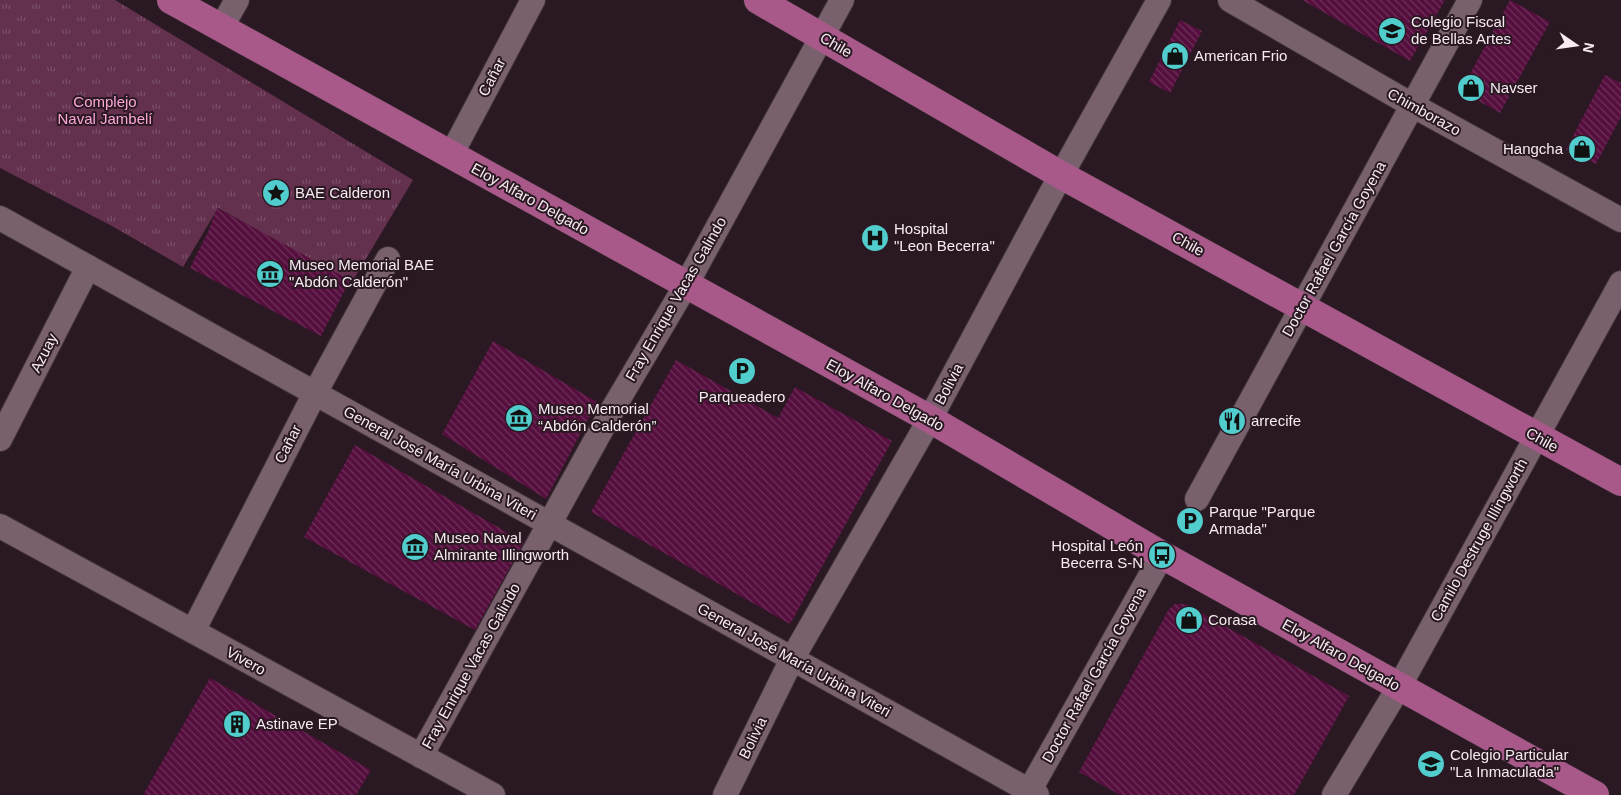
<svg xmlns="http://www.w3.org/2000/svg" width="1621" height="795" viewBox="0 0 1621 795" font-family="Helvetica,sans-serif">
	<style>
		.park { fill: url(#park-tufts) }
		.building { fill: url(#building-back-hatch) }
		.lines { fill: none; stroke-linecap: round; stroke-linejoin: round }
		.minor-casing { stroke: #403239; stroke-width: 26 }
		.major-casing { stroke: #403239; stroke-width: 29 }
		.minor { stroke: #78616d; stroke-width: 24 }
		.major { stroke: #a85989; stroke-width: 28 }
		.labels { text-anchor: middle; stroke-width: 4; stroke-linejoin: round; paint-order: stroke }
		.poi-label { font-size: 15px; fill: #f7eaf1; stroke: #2a1822; text-anchor: start }
		.street-label { font-size: 15px; fill: #f7eaf1; stroke: #2a1822 }
		.park-label { font-size: 15px; fill: #fca7d7; stroke: #2a1822 }
	</style>
	<defs>
		<pattern id="park-tufts" width="24" height="20" patternUnits="userSpaceOnUse" patternTransform="scale(1.25)"><rect width="24" height="20" fill="#63314e"/><path d="M3 7l-1-3M5 7V3M7 7l1-3M15 17l-1-3M17 17v-4M19 17l1-3" fill="none" stroke="#7a4f68"/></pattern>
		<pattern id="building-back-hatch" width="6" height="6" patternUnits="userSpaceOnUse" patternTransform="scale(1.25)"><rect width="6" height="6" fill="#550e3d"/><path d="M-1 5l2 2M0 0l6 6M5-1l2 2" fill="none" stroke="#6e315a"/></pattern>
	</defs>
	<rect width="100%" height="100%" fill="#2a1822"/>
	<polygon class="park" points="0,0 115,0 413,180 352,282 218,208 183,267 112,226 0,168"/>
	<g class="building">
		<polygon points="1302,0 1445,0 1410,61"/>
		<polygon points="1510,0 1550,22 1500,113 1468,95 1465,89 1466,81"/>
		<polygon points="1180,20 1202,31 1170,93 1149,82"/>
		<polygon points="1605,75 1621,83 1621,117 1596,164 1566,149"/>
		<polygon points="217,208 350,280 321,336 190,268 208,232"/>
		<polygon points="493,341 597,402 546,499 442,434"/>
		<polygon points="676,360 778,418 795,387 892,441 790,624 591,512"/>
		<polygon points="355,445 524,542 475,630 304,537"/>
		<polygon points="1175,604 1186,604 1349,696 1294,795 1120,795 1079,772 1169,609"/>
		<polygon points="210,678 371,770 356,795 143,795"/>
	</g>
	<g class="lines">
		<g class="minor-casing">
			<g id="minor">
				<polyline points="1230,0 1412,105 1621,220"/>
				<polyline points="221,28 237,0"/>
				<polyline points="451,155 533,0"/>
				<polyline points="0,218 1037,795"/>
				<polyline points="0,439 88,267"/>
				<polyline points="1197,499 1470,0"/>
				<polyline points="0,526 493,795"/>
				<polyline points="193,631 315,393 388,259"/>
				<polyline points="421,756 614,407 686,285 842,0"/>
				<polyline points="725,795 792,659 930,419 1050,195 1159,0"/>
				<polyline points="1027,795 1162,555"/>
				<polyline points="1334,795 1399,687 1621,283"/>
			</g>
		</g>
		<g class="major-casing">
			<g id="major">
				<polyline points="171,0 930,419 1162,555 1595,795"/>
				<polyline points="758,0 1061,175 1621,482"/>
			</g>
		</g>
		<use href="#minor" class="minor"/>
		<use href="#major" class="major"/>
	</g>
	<defs>
		<g id="school-disc" transform="scale(1.4375)"><circle r="9.5" fill="#52cdcd" stroke="#2a1822"/><path d="M0-5L7-2L0 1L-7-2ZM-4 1L0 2.5L4 1V4Q0 6-4 4Z" fill="#111"/></g>
		<g id="shop-disc" transform="scale(1.4375)"><circle r="9.5" fill="#52cdcd" stroke="#2a1822"/><path d="M-5-2.5h2.3a2.7 3.5 0 0 1 5.4 0H5L5.5 6h-11ZM-1.5-2.5h3a1.5 2.3 0 0 0-3 0Z" fill="#111"/></g>
		<g id="sight-disc" transform="scale(1.4375)"><circle r="9.5" fill="#52cdcd" stroke="#2a1822"/><path d="M0-6L1.8-2.2L6-1.7L2.9 1.2L3.7 5.4L0 3.3L-3.7 5.4L-2.9 1.2L-6-1.7L-1.8-2.2Z" fill="#111"/></g>
		<g id="hospital-disc" transform="scale(1.4375)"><circle r="9.5" fill="#52cdcd" stroke="#2a1822"/><path d="M-5-5h3v3.5h4V-5h3V5h-3V1.5h-4V5h-3Z" fill="#111"/></g>
		<g id="museum-disc" transform="scale(1.4375)"><circle r="9.5" fill="#52cdcd" stroke="#2a1822"/><path d="M0-6L6-3V-2H-6V-3ZM-5-1h2V3h-2ZM-1-1h2V3h-2ZM3-1h2V3H3ZM-6 4H6V6H-6Z" fill="#111"/></g>
		<g id="parking-disc" transform="scale(1.4375)"><circle r="9.5" fill="#52cdcd" stroke="#2a1822"/><path d="M-3.5-5.5H1a3.5 3.5 0 0 1 0 7H-1V5.5H-3.5ZM-1-3.4V-.6H.8a1.4 1.4 0 0 0 0-2.8Z" fill="#111"/></g>
		<g id="restaurant-disc" transform="scale(1.4375)"><circle r="9.5" fill="#52cdcd" stroke="#2a1822"/><path d="M-5-6h1v4h1v-4h1v4h1v-4h1v5L-1.5 .5V6h-2V.5L-5-1ZM5-6V6H3V1.5H1.5Q1.5-4 5-6Z" fill="#111"/></g>
		<g id="bus-disc" transform="scale(1.4375)"><circle r="9.5" fill="#52cdcd" stroke="#2a1822"/><path d="M-5-6H5V4H4V6H2V4H-2V6H-4V4H-5ZM-3.5-4V0h7V-4ZM-3.5 1.2v1.5H-2V1.2ZM2 1.2v1.5H3.5V1.2Z" fill="#111"/></g>
		<g id="building-disc" transform="scale(1.4375)"><circle r="9.5" fill="#52cdcd" stroke="#2a1822"/><path d="M-4-6H4V6H1V3H-1V6H-4ZM-2.5-4.3h1.7v1.8h-1.7ZM.8-4.3h1.7v1.8H.8ZM-2.5-1h1.7V.8h-1.7ZM.8-1h1.7V.8H.8Z" fill="#111"/></g>
	</defs>
	<g fill-rule="evenodd">
		<use href="#school-disc" x="1392" y="31"/>
		<use href="#shop-disc" x="1175" y="56"/>
		<use href="#shop-disc" x="1471" y="88"/>
		<use href="#shop-disc" x="1582" y="149"/>
		<use href="#sight-disc" x="276" y="193"/>
		<use href="#hospital-disc" x="875" y="238"/>
		<use href="#museum-disc" x="270" y="274"/>
		<use href="#parking-disc" x="742" y="371"/>
		<use href="#museum-disc" x="519" y="418"/>
		<use href="#restaurant-disc" x="1232" y="421"/>
		<use href="#parking-disc" x="1190" y="521"/>
		<use href="#museum-disc" x="415" y="547"/>
		<use href="#bus-disc" x="1162" y="555"/>
		<use href="#shop-disc" x="1189" y="620"/>
		<use href="#building-disc" x="237" y="724"/>
		<use href="#school-disc" x="1431" y="764"/>
	</g>
	<g class="labels">
		<g class="poi-label">
			<text x="1411" y="27">Colegio Fiscal<tspan x="1411" dy="17">de Bellas Artes</tspan></text>
			<text x="1194" y="61">American Frio</text>
			<text x="1490" y="93">Navser</text>
			<text x="1563" y="154" text-anchor="end">Hangcha</text>
			<text x="295" y="198">BAE Calderon</text>
			<text x="894" y="234">Hospital<tspan x="894" dy="17">"Leon Becerra"</tspan></text>
			<text x="289" y="270">Museo Memorial BAE<tspan x="289" dy="17">"Abdón Calderón"</tspan></text>
			<text x="742" y="402" text-anchor="middle">Parqueadero</text>
			<text x="538" y="414">Museo Memorial<tspan x="538" dy="17">“Abdón Calderón”</tspan></text>
			<text x="1251" y="426">arrecife</text>
			<text x="1209" y="517">Parque "Parque<tspan x="1209" dy="17">Armada"</tspan></text>
			<text x="434" y="543">Museo Naval<tspan x="434" dy="17">Almirante Illingworth</tspan></text>
			<text x="1143" y="551" text-anchor="end">Hospital León<tspan x="1143" dy="17">Becerra S-N</tspan></text>
			<text x="1208" y="625">Corasa</text>
			<text x="256" y="729">Astinave EP</text>
			<text x="1450" y="760">Colegio Particular<tspan x="1450" dy="17">"La Inmaculada"</tspan></text>
		</g>
		<g class="street-label">
			<text transform="translate(836 45) rotate(30)" y="5">Chile</text>
			<text transform="translate(492 77) rotate(-62)" y="5">Cañar</text>
			<text transform="translate(1424 112) rotate(29)" y="5">Chimborazo</text>
			<text transform="translate(530 199) rotate(29)" y="5">Eloy Alfaro Delgado</text>
			<text transform="translate(1188 244) rotate(29)" y="5">Chile</text>
			<text transform="translate(1334 249) rotate(-61)" y="5">Doctor Rafael García Goyena</text>
			<text transform="translate(676 299) rotate(-60)" y="5">Fray Enrique Vacas Galindo</text>
			<text transform="translate(44 353) rotate(-63)" y="5">Azuay</text>
			<text transform="translate(949 384) rotate(-62)" y="5">Bolivia</text>
			<text transform="translate(885 395) rotate(29)" y="5">Eloy Alfaro Delgado</text>
			<text transform="translate(1542 440) rotate(29)" y="5">Chile</text>
			<text transform="translate(288 444) rotate(-63)" y="5">Cañar</text>
			<text transform="translate(440 463) rotate(29)" y="5">General José María Urbina Viteri</text>
			<text transform="translate(1479 540) rotate(-61)" y="5">Camilo Destruge Illingworth</text>
			<text transform="translate(1341 655) rotate(29)" y="5">Eloy Alfaro Delgado</text>
			<text transform="translate(794 660) rotate(29)" y="5">General José María Urbina Viteri</text>
			<text transform="translate(246 661) rotate(29)" y="5">Vivero</text>
			<text transform="translate(471 666) rotate(-61)" y="5">Fray Enrique Vacas Galindo</text>
			<text transform="translate(1094 675) rotate(-61)" y="5">Doctor Rafael García Goyena</text>
			<text transform="translate(753 738) rotate(-64)" y="5">Bolivia</text>
		</g>
		<g class="park-label">
			<text x="105" y="107">Complejo<tspan x="105" dy="17">Naval Jambelí</tspan></text>
		</g>
	</g>
	<g transform="translate(1576 45) rotate(103)" stroke="#2a1822" stroke-width="4" paint-order="stroke">
	<path d="M0-4L9 19L0 12L-9 19Z" fill="#f7eaf1"/>
	<text y="-8" font-size="14" font-weight="bold" text-anchor="middle" fill="#f7eaf1">N</text>
	</g>
</svg>
